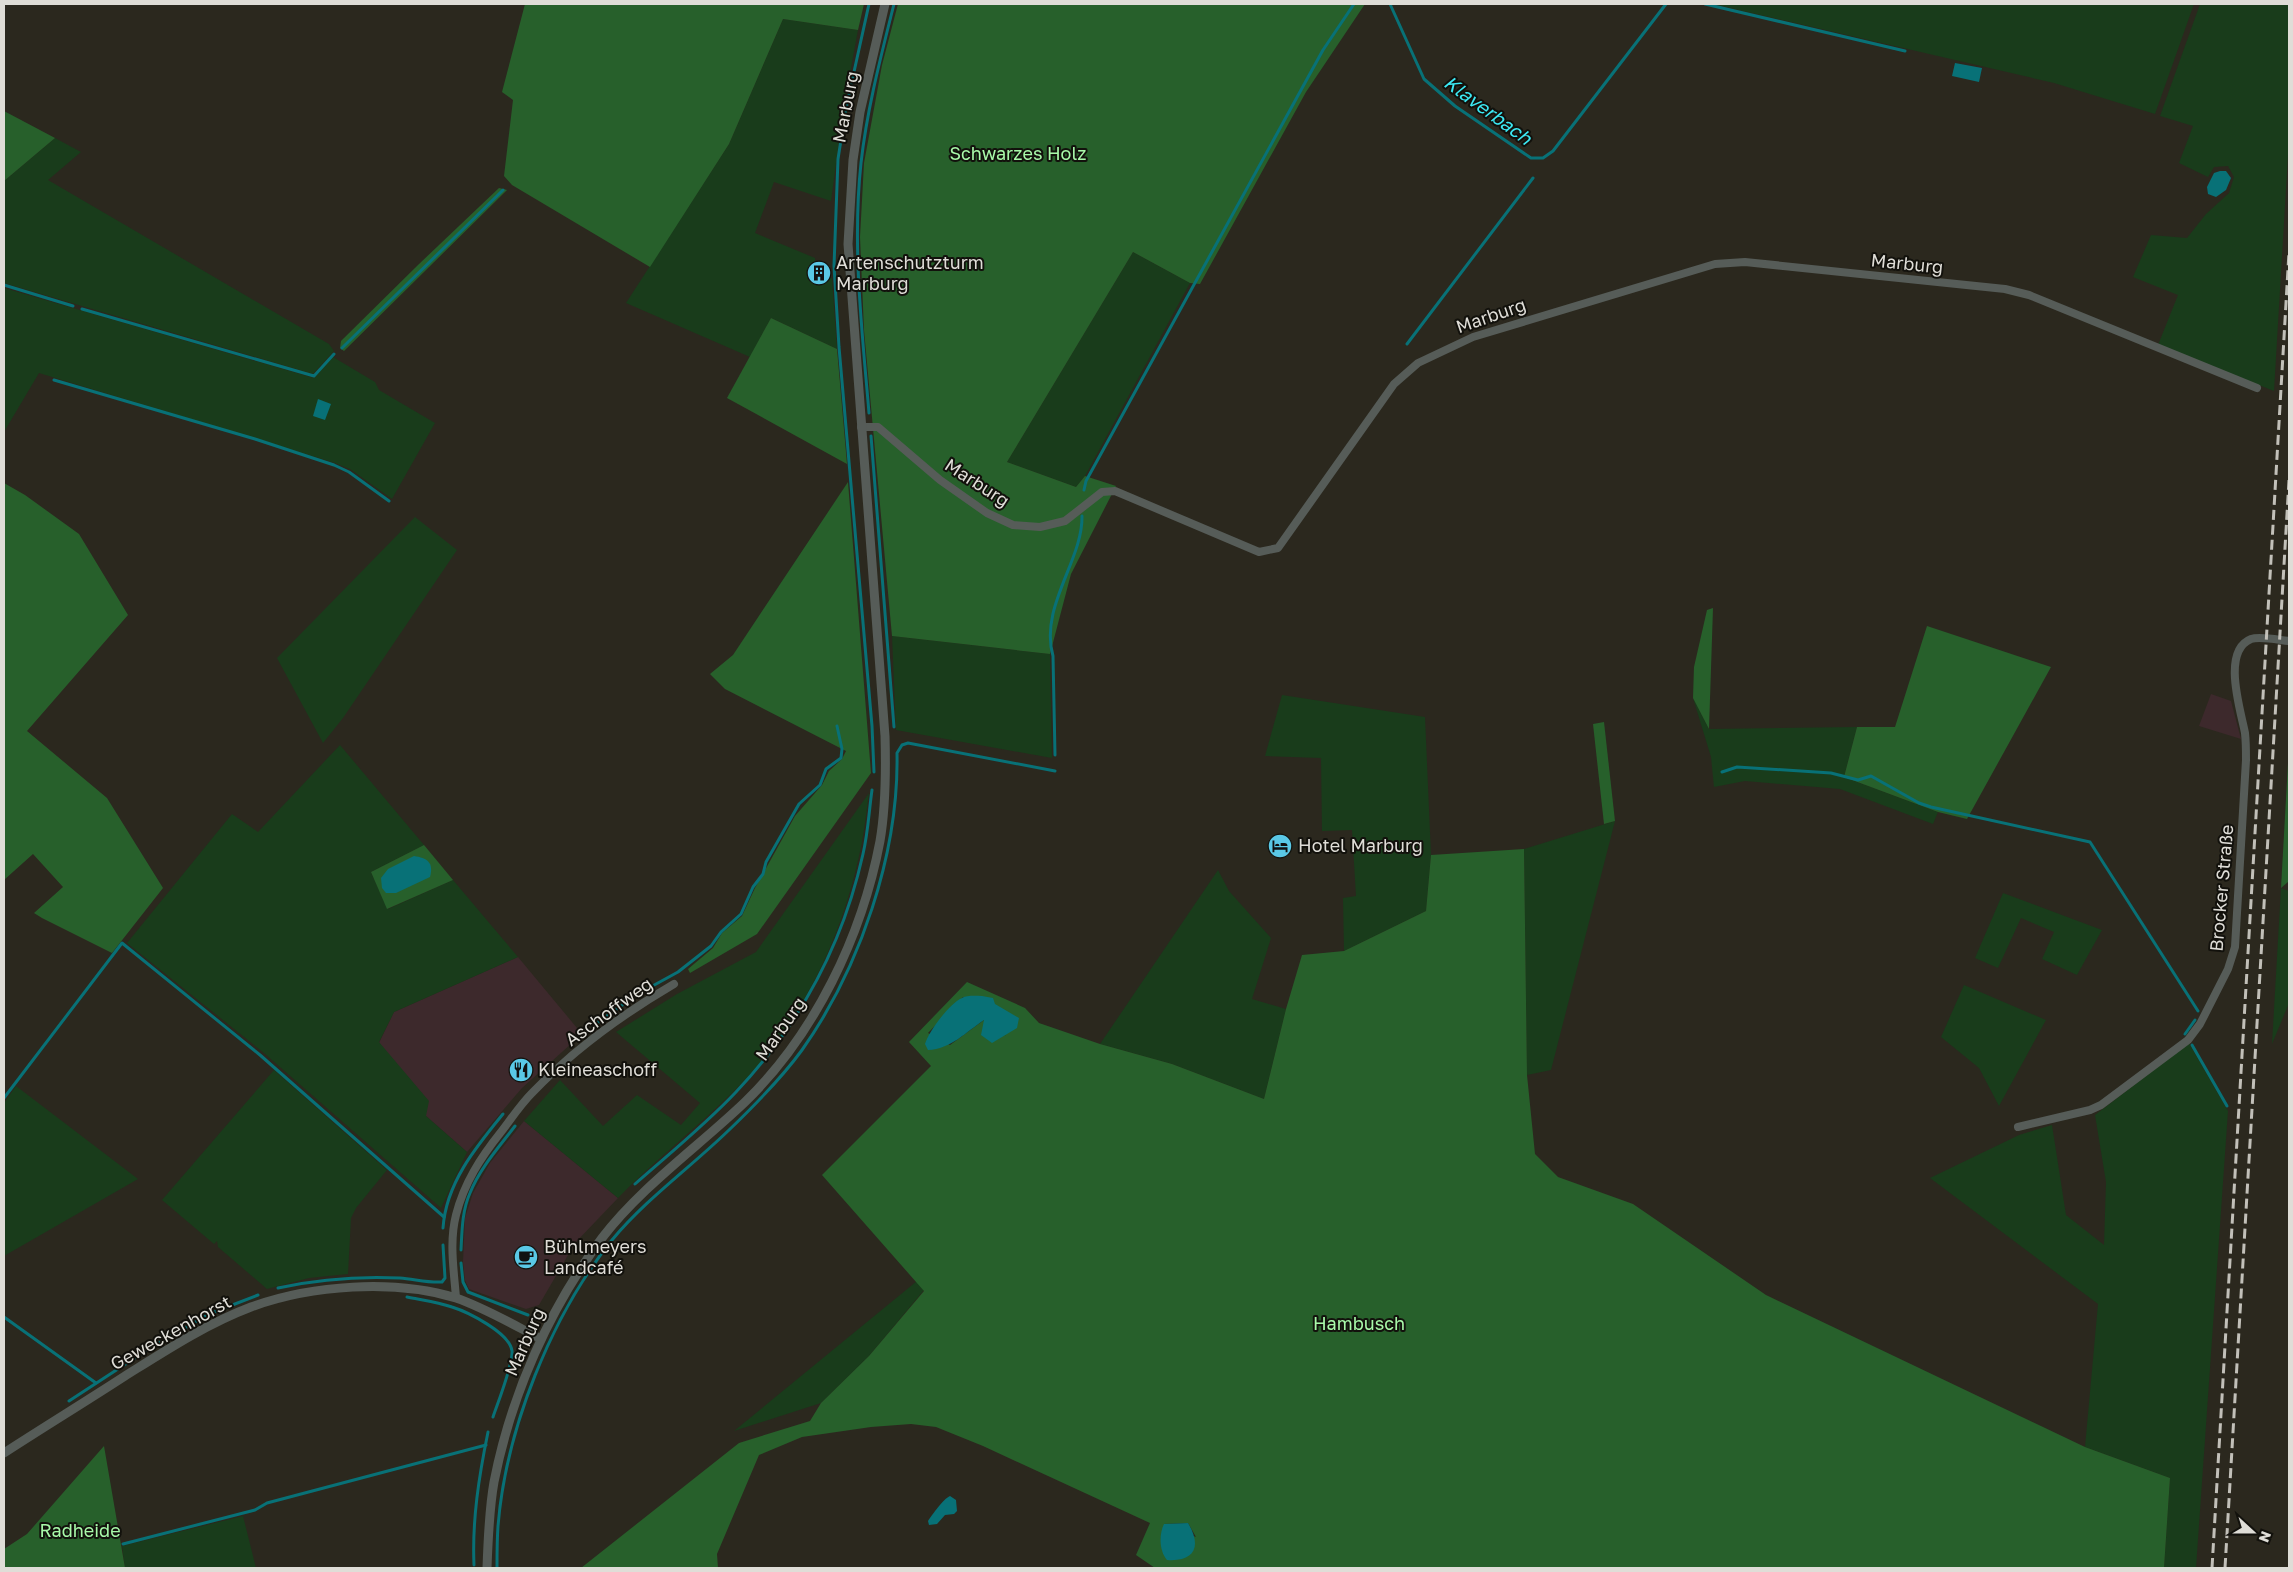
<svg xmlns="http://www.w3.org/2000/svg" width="2293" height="1572" viewBox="0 0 2293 1572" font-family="'Golos Text',sans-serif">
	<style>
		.commercial { fill: #3d292c }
		.green { fill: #193c1b }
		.forest { fill: #27602b; fill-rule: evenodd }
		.water { fill: #087177 }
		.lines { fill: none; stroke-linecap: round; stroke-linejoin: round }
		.stream { stroke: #087177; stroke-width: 3 }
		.minor { stroke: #565c58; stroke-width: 8 }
		.tertiary { stroke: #565c58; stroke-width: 9 }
		.rail { stroke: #c2c0b9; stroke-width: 3; stroke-dasharray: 10 5; stroke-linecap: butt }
		.labels { text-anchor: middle; stroke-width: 4; stroke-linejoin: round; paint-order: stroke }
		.street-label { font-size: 18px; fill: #dfddd7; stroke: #12110c }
		.park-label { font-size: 18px; fill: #a8f9a9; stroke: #12110c }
		.poi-label { font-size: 18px; fill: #dfddd7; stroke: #12110c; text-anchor: start }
		.water-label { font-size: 19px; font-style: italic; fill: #3ce9f4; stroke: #12110c }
	</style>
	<rect width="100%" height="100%" fill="#2b281e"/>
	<g class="commercial">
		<polygon points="2211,694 2231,701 2241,739 2199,726"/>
		<polygon points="518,957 582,1034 522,1088 467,1152 426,1116 379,1043 394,1012"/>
		<polygon points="524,1121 618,1198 575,1243 539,1305 526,1309 469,1289 465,1280 463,1262 465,1218 473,1193 490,1163"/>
	</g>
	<g class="green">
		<polygon points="1713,4 2194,4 2155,114 2054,83"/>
		<polygon points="2200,4 2289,4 2289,138 2274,391 2158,345 2178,295 2133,277 2151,235 2187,238 2206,214 2229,193 2234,177 2228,166 2214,167 2208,177 2179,163 2193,126 2160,116"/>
		<polygon points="783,19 858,30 843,111 831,201 774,182 755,233 815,258 816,277 832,278 837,349 771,318 750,357 626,303 729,144"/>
		<polygon points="55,138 81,152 48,180 329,344 334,351 313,374 4,283 4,181"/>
		<polygon points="1133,252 1190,283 1085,476 1076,487 1007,462"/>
		<polygon points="4,288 314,378 333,357 375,382 379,390 435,423 392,499 350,469 335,463 39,373 4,432"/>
		<polygon points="415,517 457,550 343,718 323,743 277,658"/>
		<polygon points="892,636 1050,654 1052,758 896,730"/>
		<polygon points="1282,695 1425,717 1431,855 1426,911 1344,951 1343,898 1356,896 1352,830 1322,831 1321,758 1265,756"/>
		<polygon points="1693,698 1709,729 1857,727 1844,777 1938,812 1933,824 1840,789 1745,781 1714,787 1711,757"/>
		<polygon points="340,745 424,845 371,872 388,909 453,880 518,957 394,1012 379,1042 429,1101 426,1116 467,1152 441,1208 264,1053 127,943 232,814 258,832"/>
		<path d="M869,793C866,814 864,836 859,856C840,944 797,1030 732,1093C695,1129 654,1161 618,1198L524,1121L560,1080L603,1126L637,1095L681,1125L700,1103L616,1032L677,994L756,952Z"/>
		<polygon points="1615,821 1551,1070 1527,1075 1524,849"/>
		<polygon points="1218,870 1229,891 1271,938 1252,999 1286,1009 1264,1099 1172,1064 1100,1044"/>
		<polygon points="2281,888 2289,891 2289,1003 2272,1044"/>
		<polygon points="2003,893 2102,930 2077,975 2042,959 2054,932 2021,918 1998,968 1975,958"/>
		<polygon points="1964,985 2046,1020 1999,1106 1979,1068 1941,1037"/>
		<polygon points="2189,1043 2228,1111 2196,1568 2164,1568 2170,1478 2085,1447 2098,1304 1930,1178 2019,1135 2052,1125 2066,1215 2104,1245 2106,1182 2095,1115"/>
		<polygon points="274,1070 387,1170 356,1208 351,1218 348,1274 309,1278 267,1289 218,1247 217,1241 214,1244 162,1200"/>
		<polygon points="16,1086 138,1179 4,1256 4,1103"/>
		<polygon points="917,1281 924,1290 869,1356 821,1403 734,1431"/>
		<polygon points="243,1516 256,1568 125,1568 122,1546"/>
	</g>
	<g class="forest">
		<polygon points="525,4 864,4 858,30 783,19 729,144 650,267 512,185 504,176 513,100 502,92"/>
		<polygon points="898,4 1365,4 1306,92 1200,284 1190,283 1133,252 1007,462 1076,487 1085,476 1116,486 1071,574 1050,654 892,636 864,330 860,237 864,163 882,65"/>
		<polygon points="4,111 55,138 4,181"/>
		<polygon points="499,188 507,190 344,351 340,348 341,341 418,265"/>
		<polygon points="771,318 837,349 847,464 727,398"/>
		<polygon points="848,482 871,773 757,934 690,973 688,969 713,948 722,933 742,916 755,888 795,816 822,785 829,771 842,759 846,751 725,689 710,674 733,655"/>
		<polygon points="4,483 25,495 79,534 128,615 27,731 107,798 163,888 112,953 42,918 34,913 63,887 33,854 4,880"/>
		<polygon points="1713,608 1709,729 1693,698 1694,667 1707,610"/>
		<polygon points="1927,626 2051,667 1967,819 1938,812 1844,777 1857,727 1895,727"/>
		<polygon points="1604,722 1615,821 1604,824 1593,724"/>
		<polygon points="2289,745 2289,881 2281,888"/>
		<polygon points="424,845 453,880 387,909 371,872"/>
		<path d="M1524,849L1527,1075L1535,1154L1558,1177L1633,1204L1766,1295L2085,1447L2170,1478L2164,1568H1155L1136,1555L1150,1523L983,1446L936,1427L911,1424L871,1427L802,1437L759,1455L717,1554L718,1568H581L739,1443L810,1421L821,1403L869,1356L924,1291L822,1175L931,1066L909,1042L967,982L1025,1008L1039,1023L1100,1044L1172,1064L1264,1099L1286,1009L1302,955L1344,951L1426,911L1431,855ZM963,997L1006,1036L984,1020L950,1045L928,1033ZM1188,1523L1196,1537L1164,1524Z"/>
		<polygon points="104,1446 125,1568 4,1568 4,1549 27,1534"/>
	</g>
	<g class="water">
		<polygon points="1955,63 1982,68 1979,82 1952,76"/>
		<polygon points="2220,171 2226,171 2231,178 2226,190 2216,197 2208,194 2207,187 2214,173"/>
		<polygon points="318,399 331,404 325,420 313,416"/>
		<path d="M414,856C427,858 434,862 430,877L396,893H386L382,888L381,878L388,869Z"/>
		<path d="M982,996L993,998L995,1004L1019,1018L1017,1028L992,1043L981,1035L984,1020C966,1032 951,1049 928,1050L925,1044C929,1031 949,1004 962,998C967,995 976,996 982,996Z"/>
		<path d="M950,1496L956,1500L957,1511L954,1514L945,1515L937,1524L929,1525L928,1521C933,1514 943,1499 950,1496Z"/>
		<path d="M1188,1523C1202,1546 1195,1562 1167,1560C1159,1551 1159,1534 1164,1524Z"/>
	</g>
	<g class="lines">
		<g class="stream">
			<polyline points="869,4 846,108 838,159 834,266 839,347 872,726 874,772"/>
			<polyline points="1390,4 1424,79 1455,106 1531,158 1543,158 1553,151 1666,4"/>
			<polyline points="1705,4 1905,51"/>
			<polyline points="4,285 73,306"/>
			<polyline points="82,309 314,376 334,354"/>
			<polyline points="1407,344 1533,178"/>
			<polyline points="342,348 503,190"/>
			<polyline points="54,380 255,439 334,465 349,472 389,501"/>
			<path d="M869,413C862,330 852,246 861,163C867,109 881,56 894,4"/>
			<polyline points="871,436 894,727"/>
			<polyline points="1084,490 1086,481 1323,50 1354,4"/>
			<path d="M1055,755L1053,656C1039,607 1083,560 1082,516"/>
			<polyline points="1722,772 1737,767 1831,773 1858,780 1871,776 1919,803 1931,807 2090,842 2198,1011"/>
			<polyline points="593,1026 636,995 678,972 711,946 721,932 741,914 753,887 763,874 766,862 799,804 820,785 826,769 841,758 842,749 837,726"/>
			<polyline points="2185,1034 2195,1020"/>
			<polyline points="2192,1045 2227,1106"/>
			<polyline points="4,1098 122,943 260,1055 444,1217"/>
			<path d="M635,1184C669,1154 705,1125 736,1092C799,1025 843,944 863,854C868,833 869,811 872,790"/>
			<path d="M443,1228C446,1183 476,1147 503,1114"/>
			<path d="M461,1250C462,1231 462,1211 470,1193C480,1168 499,1147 515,1126"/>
			<polyline points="461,1263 463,1282 468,1292 528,1315"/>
			<path d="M278,1288C319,1279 358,1276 400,1278C414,1279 428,1283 442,1282L445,1278L443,1245"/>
			<path d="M407,1297C422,1300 438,1302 452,1307C468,1312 510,1333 512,1351C513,1365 498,1402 493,1417"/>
			<polyline points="4,1317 96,1383"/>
			<polyline points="69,1401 147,1350 209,1314 258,1295"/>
			<polyline points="123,1544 255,1510 267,1503 486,1445"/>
			<path d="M474,1565C472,1520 479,1476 488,1432"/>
			<path d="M497,1568C497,1554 497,1540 498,1526C506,1429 551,1316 612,1240C646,1199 691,1167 729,1130C755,1105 781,1079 802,1050C860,968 899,854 897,753L902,745L908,743L1055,771"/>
		</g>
		<g class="minor">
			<polyline points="861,427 878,427 940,480 987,513 1013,525 1040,527 1065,521 1102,492 1115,491 1259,552 1278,548 1394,384 1418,363 1473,337 1715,264 1745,262 2005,289 2029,295 2257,388"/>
			<path d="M2018,1127L2090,1110L2101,1105L2188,1040L2200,1024L2228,969L2235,947L2246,760C2246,751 2246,742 2245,733C2241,711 2221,651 2251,639C2260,636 2279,640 2289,641"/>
			<path d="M456,1298C454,1271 449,1242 456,1215C464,1183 481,1157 501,1132C511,1119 521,1104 532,1093C573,1050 623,1014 674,984"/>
		</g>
		<g class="tertiary">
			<path d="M4,1453C44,1427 85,1402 125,1376C165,1351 206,1324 251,1307C311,1285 394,1279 456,1298C485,1308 514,1325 541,1339"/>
			<path d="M487,1568C488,1540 489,1510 494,1482C511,1395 549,1309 602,1238C642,1186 698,1147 745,1102C815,1034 862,936 880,841C886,806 886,771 885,736L848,244L853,160L860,112L885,4"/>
		</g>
		<g class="rail">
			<polyline points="2212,1568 2289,252"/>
			<polyline points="2225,1568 2289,480"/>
		</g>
	</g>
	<defs>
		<g id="building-disc" transform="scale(1.25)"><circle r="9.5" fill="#5ac8e6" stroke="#12110c"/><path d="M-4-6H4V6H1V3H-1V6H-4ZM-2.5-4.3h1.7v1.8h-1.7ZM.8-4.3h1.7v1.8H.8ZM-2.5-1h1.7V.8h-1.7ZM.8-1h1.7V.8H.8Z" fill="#111"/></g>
		<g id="hotel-disc" transform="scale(1.25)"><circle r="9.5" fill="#5ac8e6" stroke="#12110c"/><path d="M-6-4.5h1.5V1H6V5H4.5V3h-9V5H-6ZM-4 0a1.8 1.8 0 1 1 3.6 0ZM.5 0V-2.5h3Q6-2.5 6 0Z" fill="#111"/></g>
		<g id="restaurant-disc" transform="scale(1.25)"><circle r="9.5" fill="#5ac8e6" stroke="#12110c"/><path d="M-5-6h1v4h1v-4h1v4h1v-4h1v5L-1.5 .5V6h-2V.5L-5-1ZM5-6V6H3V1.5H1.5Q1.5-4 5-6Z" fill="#111"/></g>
		<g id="cafe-disc" transform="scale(1.25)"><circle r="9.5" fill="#5ac8e6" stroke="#12110c"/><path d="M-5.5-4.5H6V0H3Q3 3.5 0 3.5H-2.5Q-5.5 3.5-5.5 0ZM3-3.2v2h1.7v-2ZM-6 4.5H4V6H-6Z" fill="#111"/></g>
	</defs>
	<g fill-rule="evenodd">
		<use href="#building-disc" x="819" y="273"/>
		<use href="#hotel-disc" x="1280" y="846"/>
		<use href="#restaurant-disc" x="521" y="1070"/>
		<use href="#cafe-disc" x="526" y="1257"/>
	</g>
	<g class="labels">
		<g class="street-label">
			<text transform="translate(846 107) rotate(-79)" y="6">Marburg</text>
			<text transform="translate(1907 264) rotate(6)" y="6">Marburg</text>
			<text transform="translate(1491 316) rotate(-19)" y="6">Marburg</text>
			<text transform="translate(977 483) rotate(33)" y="6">Marburg</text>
			<text transform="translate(2222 888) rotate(-85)" y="6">Brocker Straße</text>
			<text transform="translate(609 1012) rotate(-36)" y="6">Aschoffweg</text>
			<text transform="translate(781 1029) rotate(-55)" y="6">Marburg</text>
			<text transform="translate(171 1333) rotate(-29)" y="6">Geweckenhorst</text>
			<text transform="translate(525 1342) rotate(-66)" y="6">Marburg</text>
		</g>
		<g class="park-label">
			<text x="1018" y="160">Schwarzes Holz</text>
			<text x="1359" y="1330">Hambusch</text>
			<text x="80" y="1537">Radheide</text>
		</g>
		<g class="poi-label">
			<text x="836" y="269">Artenschutzturm<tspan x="836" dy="21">Marburg</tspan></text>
			<text x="1298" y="852">Hotel Marburg</text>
			<text x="538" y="1076">Kleineaschoff</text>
			<text x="544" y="1253">Bühlmeyers<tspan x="544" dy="21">Landcafé</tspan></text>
		</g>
		<g class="water-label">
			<text transform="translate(1488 110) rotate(36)" y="7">Klaverbach</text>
		</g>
	</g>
	<rect width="2293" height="1572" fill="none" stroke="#dfddd7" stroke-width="10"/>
	<g transform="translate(2253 1532) rotate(111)" stroke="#12110c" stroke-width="4" paint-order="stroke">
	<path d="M0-4L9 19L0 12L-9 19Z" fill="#dfddd7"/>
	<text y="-8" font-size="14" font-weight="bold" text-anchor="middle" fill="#dfddd7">N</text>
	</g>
</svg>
